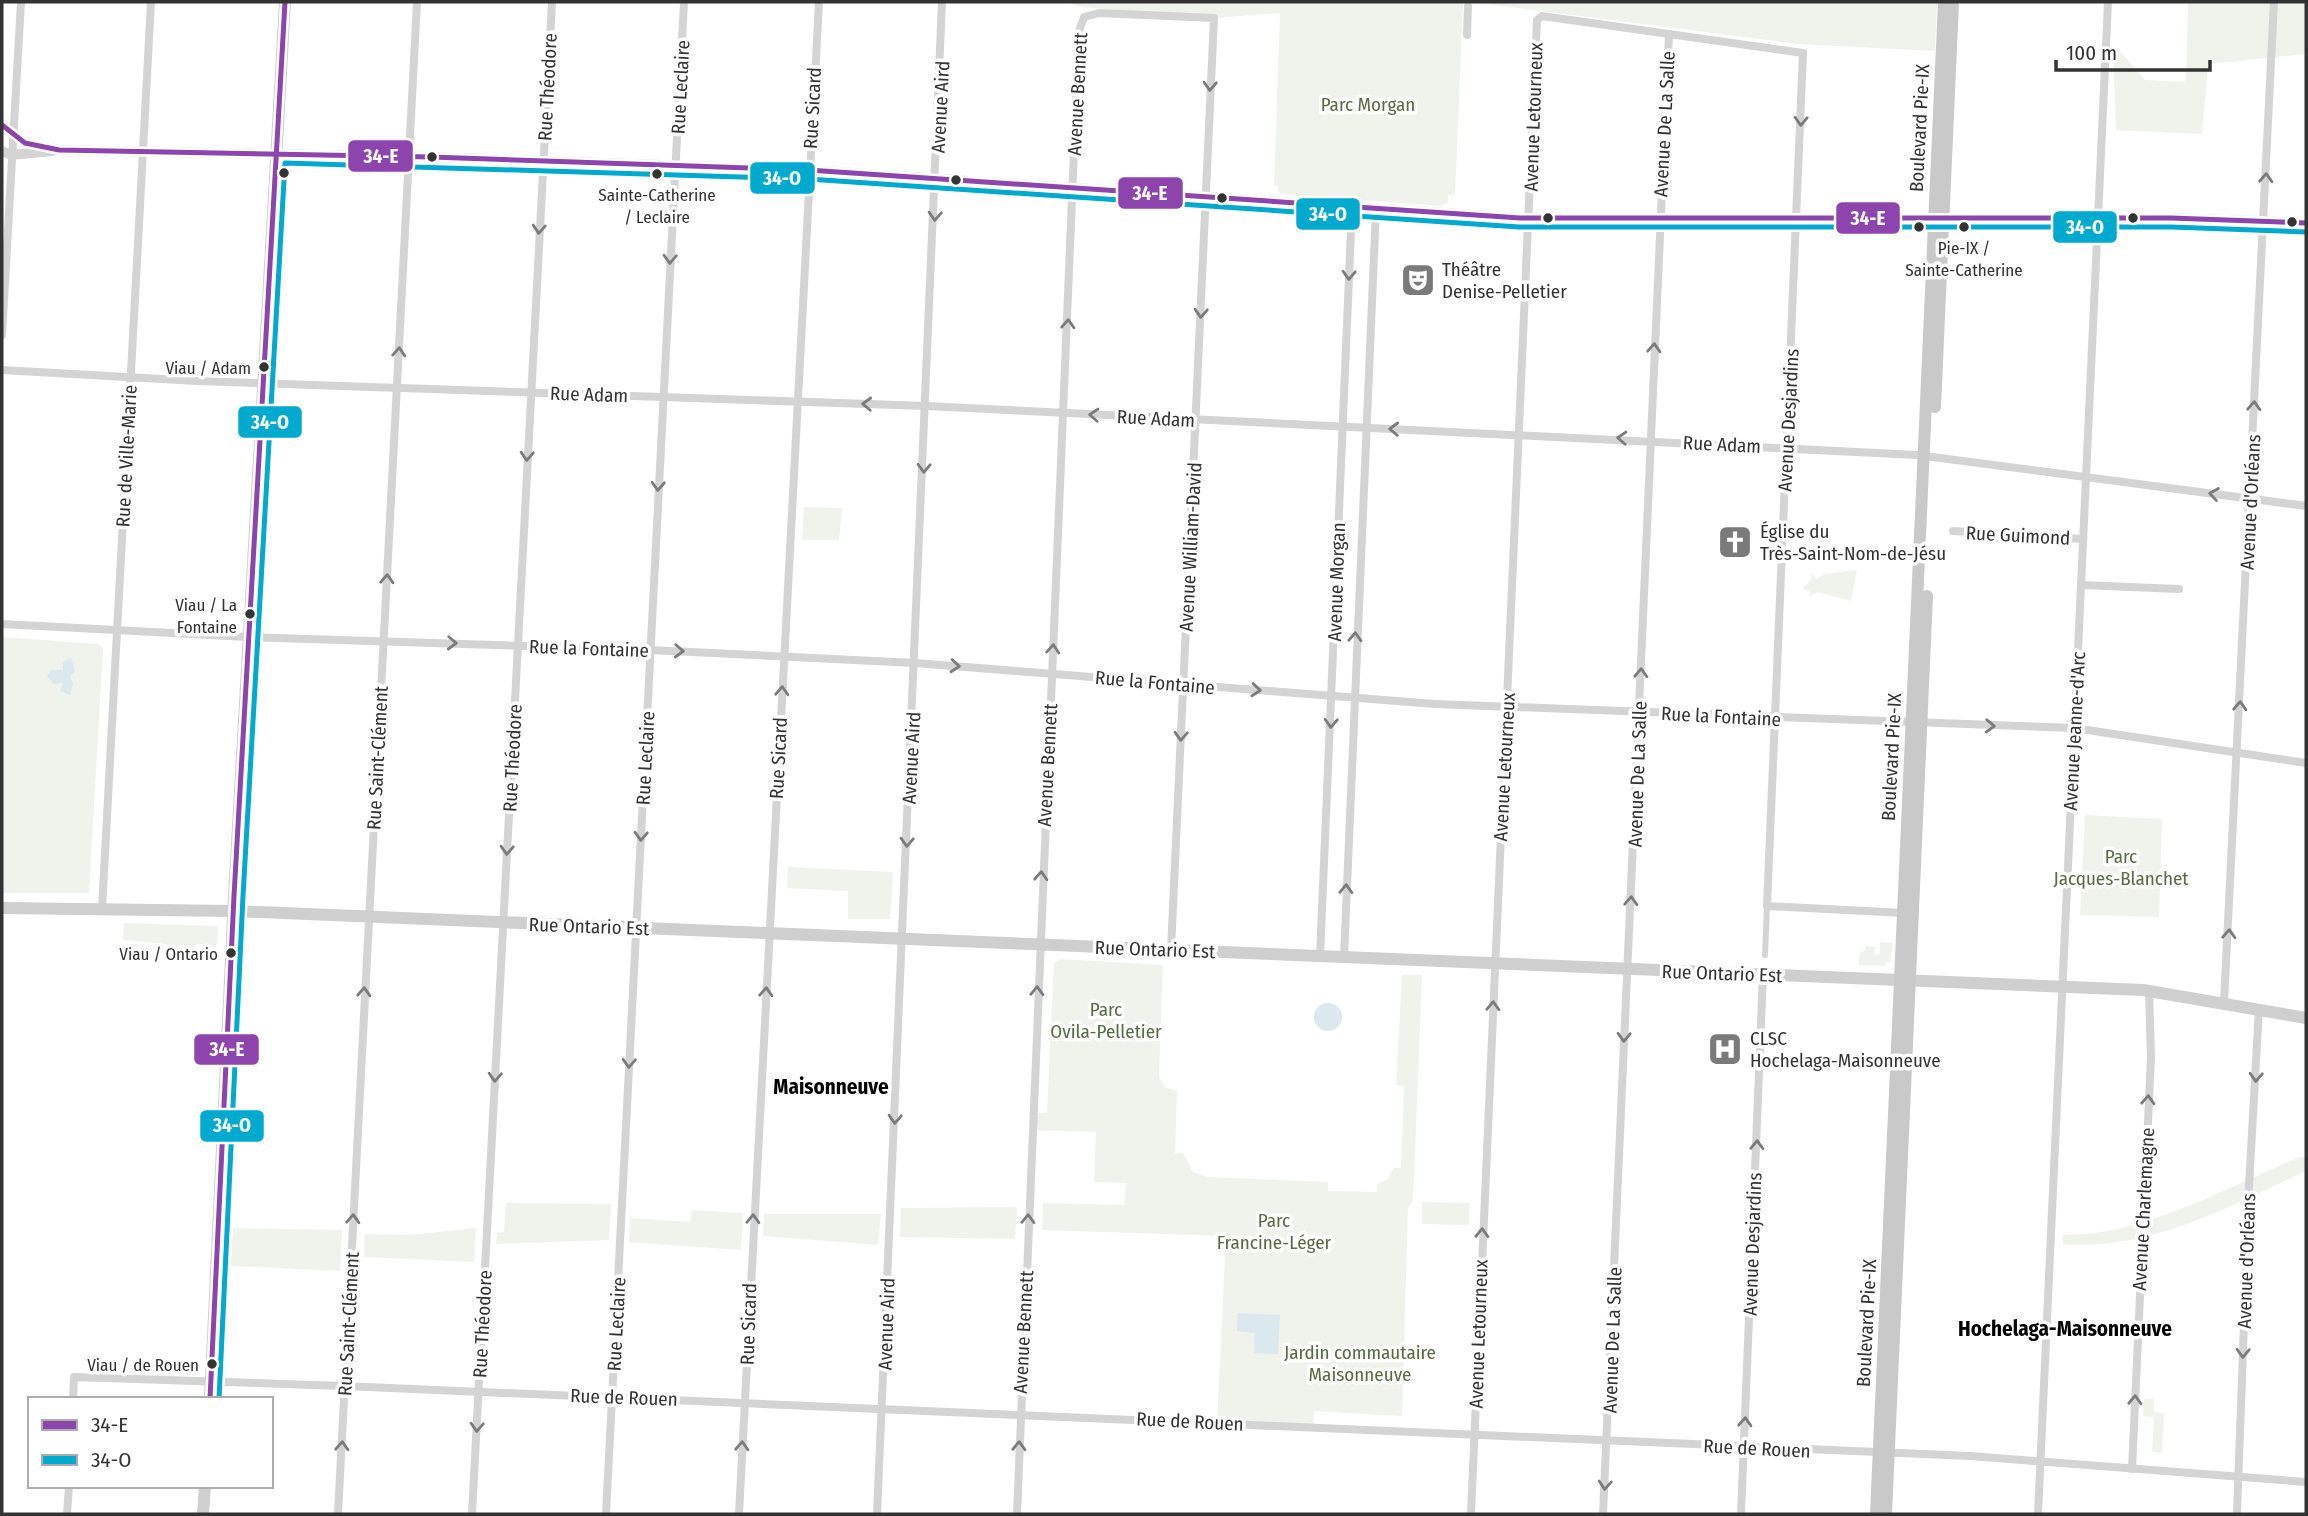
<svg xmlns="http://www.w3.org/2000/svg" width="2308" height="1516" viewBox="0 0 2308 1516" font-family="'Fira Sans Condensed',sans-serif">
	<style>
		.green { fill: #f0f2ec }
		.water { fill: #dbe8ee }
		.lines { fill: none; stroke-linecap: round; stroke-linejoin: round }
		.pedestrian { stroke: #d4d4d4; stroke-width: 6 }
		.minor { stroke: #d4d4d4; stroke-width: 8 }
		.tertiary { stroke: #d4d4d4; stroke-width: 10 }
		.secondary { stroke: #cfcfcf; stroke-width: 12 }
		.primary { stroke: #c9c9c9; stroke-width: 12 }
		.bus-1-casing { stroke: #fff; stroke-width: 10 }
		.bus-2-casing { stroke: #fff; stroke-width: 10 }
		.bus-1 { stroke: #8e44ad; stroke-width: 5 }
		.bus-2 { stroke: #00a9ce; stroke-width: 5 }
		.oneway { stroke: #7b7b7b }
		.bus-dot { fill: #333; stroke: #fff; stroke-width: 2.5 }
		.labels { text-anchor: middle; stroke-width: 7; stroke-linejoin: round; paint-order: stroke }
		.bus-label { font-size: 17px; fill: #333; stroke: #fff; text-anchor: end }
		.street-label { font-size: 19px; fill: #333; stroke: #fff }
		.park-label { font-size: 19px; fill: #586b44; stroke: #fff }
		.poi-label { font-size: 19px; fill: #333; stroke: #fff; text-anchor: start }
		.neighbourhood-label { font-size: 21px; font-weight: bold; fill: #000; stroke: #fff }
		.line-badge { stroke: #fff; stroke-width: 2.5 }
		.badge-label { font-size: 19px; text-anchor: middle; font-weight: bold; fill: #fff }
	</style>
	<rect width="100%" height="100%" fill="#fff"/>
	<g class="green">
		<polygon points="1064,2 1470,2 1463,2 1455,195 1448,195 1448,203 1440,206 1282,194 1278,191 1278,186 1274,186 1280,13 1214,18 1081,7"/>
		<polygon points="1471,2 1937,2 1935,51 1797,44"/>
		<polygon points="2188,2 2306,2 2306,54 2208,64 2202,134 2116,130 2113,49 2120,51 2145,80 2186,82"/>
		<polygon points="804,507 842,508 839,540 802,540"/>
		<polygon points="1857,570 1851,601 1818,592 1810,597 1810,592 1803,588 1811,580 1812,573 1816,579 1825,574"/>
		<polygon points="2,637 98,644 103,648 89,893 2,893"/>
		<polygon points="2085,815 2162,819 2159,917 2080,915"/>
		<polygon points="788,867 893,872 890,919 848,919 848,891 787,888"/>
		<polygon points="124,923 218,926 217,945 196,944 195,947 123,940"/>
		<polygon points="1880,942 1893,943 1890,962 1886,962 1885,966 1858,965 1861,951 1864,952 1866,946 1875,947 1874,954 1880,955"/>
		<polygon points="1060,959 1163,965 1159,1077 1165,1087 1177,1091 1175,1153 1183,1153 1193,1172 1208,1177 1328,1182 1328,1191 1377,1192 1377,1184 1388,1179 1393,1168 1401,1168 1404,1086 1396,1085 1402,975 1422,975 1413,1201 1408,1208 1402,1416 1314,1411 1313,1428 1217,1423 1226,1236 1042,1230 1043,1203 1124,1205 1126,1183 1094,1182 1096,1132 1031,1130 1032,1113 1047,1113 1054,963"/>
		<path d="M2300,1157L2306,1158V1171C2230,1206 2149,1251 2063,1244V1235C2147,1235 2223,1188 2300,1157Z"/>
		<polygon points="1422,1202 1469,1203 1469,1225 1422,1224"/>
		<polygon points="506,1203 611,1204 609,1240 496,1244 497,1233 504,1232"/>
		<polygon points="1017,1207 1015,1239 900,1237 901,1208"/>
		<polygon points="692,1210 743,1213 741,1250 629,1242 630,1218 690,1222"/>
		<polygon points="764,1214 881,1214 878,1245 763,1236"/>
		<polygon points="233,1228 342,1230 340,1271 231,1266"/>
		<polygon points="476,1228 474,1262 364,1257 365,1234 410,1235"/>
		<polygon points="2144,1399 2154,1399 2154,1412 2164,1413 2162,1453 2152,1452 2154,1417 2143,1416"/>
	</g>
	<g class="water">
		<polygon points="71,658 75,671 70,677 73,684 70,695 60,691 63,683 54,684 47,676 52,670 63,670 63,662"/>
		<circle cx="1328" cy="1017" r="14"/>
		<polygon points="1238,1313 1280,1315 1278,1354 1254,1353 1255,1333 1237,1331"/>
	</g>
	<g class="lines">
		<polyline class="pedestrian" points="1765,955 1767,906"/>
		<g class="minor">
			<polyline points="1467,35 1468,6"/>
			<polyline points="2,335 21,2"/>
			<polyline points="2,370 197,381 926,406 1917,455 2306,506"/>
			<polyline points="1953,531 2083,539"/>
			<polyline points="2081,585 2179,589"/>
			<polyline points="2,624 248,637 650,650 915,663 1435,704 2074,728 2306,763"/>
			<polyline points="102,909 151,2"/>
			<polyline points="1320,956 1352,207"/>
			<polyline points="1344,957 1376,209"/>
			<polyline points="2224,1002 2274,2"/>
			<polyline points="73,1399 74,1377 344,1386 1970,1456 2306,1482"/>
			<polyline points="2132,1469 2151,1057 2149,990"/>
			<polyline points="67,1514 69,1486"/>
			<polyline points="338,1514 417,2"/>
			<polyline points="472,1514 552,2"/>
			<polyline points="606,1514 684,2"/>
			<polyline points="739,1514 819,2"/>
			<polyline points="877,1514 942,2"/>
			<path d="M1017,1514C1037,1020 1059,526 1079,31L1084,17L1099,13L1214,18L1171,950"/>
			<polyline points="1471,1514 1537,20 1542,16 1803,53 1767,906 1904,913"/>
			<polyline points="1603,1514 1669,34"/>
			<polyline points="1741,1514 1763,974"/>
			<polyline points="2038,1514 2108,2"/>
			<polyline points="2237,1514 2249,1186 2259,1008"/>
		</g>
		<g class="tertiary">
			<polyline points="2,125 25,143 59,150 431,157 808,170 1520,218 2171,218 2306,223"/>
			<polyline points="2,151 11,155 52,151"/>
		</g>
		<g class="secondary">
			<polyline points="2,908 233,911 2143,990 2306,1018"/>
			<polyline points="210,1399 234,896 285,2"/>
			<polyline points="203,1514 205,1486"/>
		</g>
		<g class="primary">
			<polyline points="1935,407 1953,2"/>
			<polyline points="1876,1514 1944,2"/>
			<polyline points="1886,1514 1927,596"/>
		</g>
		<g class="bus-1-casing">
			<g id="bus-1">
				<polyline points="2,125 25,143 59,150 431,157 808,170 1520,218 2171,218 2306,223"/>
				<polyline points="210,1399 234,896 285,2"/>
			</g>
		</g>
		<g class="bus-2-casing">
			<polyline id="bus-2" points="219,1399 243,896 285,163 808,179 1519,227 2171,227 2306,232"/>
		</g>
		<use href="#bus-1" class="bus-1"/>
		<use href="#bus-2" class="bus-2"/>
	</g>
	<defs><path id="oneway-chevron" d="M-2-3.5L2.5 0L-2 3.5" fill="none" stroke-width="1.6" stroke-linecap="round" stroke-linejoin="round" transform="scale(1.75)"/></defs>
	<g class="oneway">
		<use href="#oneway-chevron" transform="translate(1210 86) rotate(93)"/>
		<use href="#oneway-chevron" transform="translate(1801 121) rotate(92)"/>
		<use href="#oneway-chevron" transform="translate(2266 178) rotate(-87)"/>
		<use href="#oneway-chevron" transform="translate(935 216) rotate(93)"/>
		<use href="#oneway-chevron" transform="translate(539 229) rotate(94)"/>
		<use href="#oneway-chevron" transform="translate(670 259) rotate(93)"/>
		<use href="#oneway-chevron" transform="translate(1349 275) rotate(93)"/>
		<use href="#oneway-chevron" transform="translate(1201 313) rotate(93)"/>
		<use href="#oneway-chevron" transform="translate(1068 324) rotate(-87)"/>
		<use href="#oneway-chevron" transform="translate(1654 348) rotate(-87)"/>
		<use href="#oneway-chevron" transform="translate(399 352) rotate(-86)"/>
		<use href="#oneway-chevron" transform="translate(867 404) rotate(-178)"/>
		<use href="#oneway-chevron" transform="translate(2254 406) rotate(-87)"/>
		<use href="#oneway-chevron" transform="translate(1094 415) rotate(-177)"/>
		<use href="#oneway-chevron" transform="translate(1394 429) rotate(-178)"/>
		<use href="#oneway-chevron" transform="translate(1622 438) rotate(-177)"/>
		<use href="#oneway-chevron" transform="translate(527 456) rotate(93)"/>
		<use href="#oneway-chevron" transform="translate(924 468) rotate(92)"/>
		<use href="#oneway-chevron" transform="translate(658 486) rotate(93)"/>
		<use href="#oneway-chevron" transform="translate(2214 494) rotate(-171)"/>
		<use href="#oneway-chevron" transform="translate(387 579) rotate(-87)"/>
		<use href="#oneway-chevron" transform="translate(1355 637) rotate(-88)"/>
		<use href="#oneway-chevron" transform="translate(452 643) rotate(2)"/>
		<use href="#oneway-chevron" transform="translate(1053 649) rotate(-86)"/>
		<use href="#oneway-chevron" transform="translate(679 651) rotate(2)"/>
		<use href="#oneway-chevron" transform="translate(955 666) rotate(5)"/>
		<use href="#oneway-chevron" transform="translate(1641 673) rotate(-88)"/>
		<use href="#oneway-chevron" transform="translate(1256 690) rotate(5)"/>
		<use href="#oneway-chevron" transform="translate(782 691) rotate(-87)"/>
		<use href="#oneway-chevron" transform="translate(2240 706) rotate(-87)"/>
		<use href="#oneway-chevron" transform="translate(1331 723) rotate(93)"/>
		<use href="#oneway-chevron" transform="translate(1990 726) rotate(2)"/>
		<use href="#oneway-chevron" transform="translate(1181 736) rotate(93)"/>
		<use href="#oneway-chevron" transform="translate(641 836) rotate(93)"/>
		<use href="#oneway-chevron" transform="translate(907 842) rotate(93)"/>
		<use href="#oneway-chevron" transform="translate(507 850) rotate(93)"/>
		<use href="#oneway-chevron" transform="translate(1041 876) rotate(-87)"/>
		<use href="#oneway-chevron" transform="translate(1346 889) rotate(-88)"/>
		<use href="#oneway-chevron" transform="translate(1631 901) rotate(-87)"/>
		<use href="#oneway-chevron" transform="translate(2229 934) rotate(-87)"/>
		<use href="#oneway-chevron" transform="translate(1037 991) rotate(-88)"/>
		<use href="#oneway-chevron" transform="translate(364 992) rotate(-87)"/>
		<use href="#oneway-chevron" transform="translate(766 992) rotate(-87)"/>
		<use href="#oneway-chevron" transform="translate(1493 1006) rotate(-88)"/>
		<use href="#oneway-chevron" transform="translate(1624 1037) rotate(92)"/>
		<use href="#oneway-chevron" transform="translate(629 1063) rotate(93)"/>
		<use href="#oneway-chevron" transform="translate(495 1077) rotate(93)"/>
		<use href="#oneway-chevron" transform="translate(2256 1077) rotate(93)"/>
		<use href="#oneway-chevron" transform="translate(2148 1100) rotate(-87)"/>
		<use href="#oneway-chevron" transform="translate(895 1119) rotate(93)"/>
		<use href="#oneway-chevron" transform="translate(1757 1145) rotate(-88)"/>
		<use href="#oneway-chevron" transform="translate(353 1219) rotate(-87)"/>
		<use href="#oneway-chevron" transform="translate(753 1219) rotate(-88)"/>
		<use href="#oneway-chevron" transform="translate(1028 1219) rotate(-88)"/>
		<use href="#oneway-chevron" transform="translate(1482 1233) rotate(-88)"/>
		<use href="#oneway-chevron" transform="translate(2243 1353) rotate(92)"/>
		<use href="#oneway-chevron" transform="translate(2135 1400) rotate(-88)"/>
		<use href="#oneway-chevron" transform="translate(1745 1422) rotate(-87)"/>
		<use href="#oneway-chevron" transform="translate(477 1427) rotate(93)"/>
		<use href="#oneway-chevron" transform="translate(342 1446) rotate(-87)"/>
		<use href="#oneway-chevron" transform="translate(742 1446) rotate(-87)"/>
		<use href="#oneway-chevron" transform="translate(1019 1446) rotate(-88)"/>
		<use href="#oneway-chevron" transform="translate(1605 1485) rotate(94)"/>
	</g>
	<defs>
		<g id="theatre-square" transform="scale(1.75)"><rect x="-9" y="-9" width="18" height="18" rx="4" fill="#7a7a7a" stroke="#fff"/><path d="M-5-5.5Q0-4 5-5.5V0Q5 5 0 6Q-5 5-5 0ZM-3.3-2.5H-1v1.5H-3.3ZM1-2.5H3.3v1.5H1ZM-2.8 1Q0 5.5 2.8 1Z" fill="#fff"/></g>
		<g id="church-square" transform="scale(1.75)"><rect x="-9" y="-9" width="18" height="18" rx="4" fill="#7a7a7a" stroke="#fff"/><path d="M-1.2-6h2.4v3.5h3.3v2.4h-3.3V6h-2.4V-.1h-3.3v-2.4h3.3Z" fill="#fff"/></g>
		<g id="hospital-square" transform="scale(1.75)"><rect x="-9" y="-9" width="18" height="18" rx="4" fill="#7a7a7a" stroke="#fff"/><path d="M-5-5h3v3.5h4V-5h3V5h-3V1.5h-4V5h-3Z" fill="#fff"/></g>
	</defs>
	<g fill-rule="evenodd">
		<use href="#theatre-square" x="1418" y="280"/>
		<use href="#church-square" x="1735" y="542"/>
		<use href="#hospital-square" x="1725" y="1049"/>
	</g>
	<g class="bus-dot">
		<circle cx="432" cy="157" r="6"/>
		<circle cx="284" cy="173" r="6"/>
		<circle cx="657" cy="174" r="6"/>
		<circle cx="956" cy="180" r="6"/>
		<circle cx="1222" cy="198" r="6"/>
		<circle cx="1548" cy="218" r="6"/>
		<circle cx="2133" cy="218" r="6"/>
		<circle cx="2292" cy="222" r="6"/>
		<circle cx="1919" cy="227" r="6"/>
		<circle cx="1964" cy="227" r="6"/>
		<circle cx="264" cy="367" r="6"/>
		<circle cx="250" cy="614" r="6"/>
		<circle cx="231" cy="953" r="6"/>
		<circle cx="212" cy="1364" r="6"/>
	</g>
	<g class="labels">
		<g class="bus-label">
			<text x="657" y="201" text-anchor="middle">Sainte-Catherine<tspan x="657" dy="22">/ Leclaire</tspan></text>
			<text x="1964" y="254" text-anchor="middle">Pie-IX /<tspan x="1964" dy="22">Sainte-Catherine</tspan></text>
			<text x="251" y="374">Viau / Adam</text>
			<text x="237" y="611">Viau / La<tspan x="237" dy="22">Fontaine</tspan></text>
			<text x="218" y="960">Viau / Ontario</text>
			<text x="199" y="1371">Viau / de Rouen</text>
		</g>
		<g class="street-label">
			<text transform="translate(547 87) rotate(-87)" y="7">Rue Théodore</text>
			<text transform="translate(680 87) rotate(-87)" y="7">Rue Leclaire</text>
			<text transform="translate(1077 94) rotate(-87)" y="7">Avenue Bennett</text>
			<text transform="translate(940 107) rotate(-87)" y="7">Avenue Aird</text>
			<text transform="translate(812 108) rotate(-87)" y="7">Rue Sicard</text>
			<text transform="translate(1533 117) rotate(-88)" y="7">Avenue Letourneux</text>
			<text transform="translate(1664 124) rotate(-87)" y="7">Avenue De La Salle</text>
			<text transform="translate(1919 128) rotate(-87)" y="7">Boulevard Pie-IX</text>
			<text transform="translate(589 394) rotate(2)" y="7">Rue Adam</text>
			<text transform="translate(1156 418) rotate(3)" y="7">Rue Adam</text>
			<text transform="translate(1788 420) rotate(-87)" y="7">Avenue Desjardins</text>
			<text transform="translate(1722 444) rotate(3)" y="7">Rue Adam</text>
			<text transform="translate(126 456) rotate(-87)" y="7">Rue de Ville-Marie</text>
			<text transform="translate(2250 502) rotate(-87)" y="7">Avenue d'Orléans</text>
			<text transform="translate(2018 535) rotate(3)" y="7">Rue Guimond</text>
			<text transform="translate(1190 547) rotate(-87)" y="7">Avenue William-David</text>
			<text transform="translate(1336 582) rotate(-88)" y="7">Avenue Morgan</text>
			<text transform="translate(589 648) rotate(2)" y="7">Rue la Fontaine</text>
			<text transform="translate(1155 682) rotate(5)" y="7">Rue la Fontaine</text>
			<text transform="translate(1721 716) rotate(3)" y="7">Rue la Fontaine</text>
			<text transform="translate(2074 731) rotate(-87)" y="7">Avenue Jeanne-d'Arc</text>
			<text transform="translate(1891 757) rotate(-87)" y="7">Boulevard Pie-IX</text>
			<text transform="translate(377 758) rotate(-87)" y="7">Rue Saint-Clément</text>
			<text transform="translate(512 758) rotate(-87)" y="7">Rue Théodore</text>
			<text transform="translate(645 758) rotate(-87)" y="7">Rue Leclaire</text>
			<text transform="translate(778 758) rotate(-87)" y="7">Rue Sicard</text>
			<text transform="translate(911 758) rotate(-87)" y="7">Avenue Aird</text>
			<text transform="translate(1047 765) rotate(-87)" y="7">Avenue Bennett</text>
			<text transform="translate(1504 767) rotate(-87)" y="7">Avenue Letourneux</text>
			<text transform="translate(1637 774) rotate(-88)" y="7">Avenue De La Salle</text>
			<text transform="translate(589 926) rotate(2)" y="7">Rue Ontario Est</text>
			<text transform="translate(1155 949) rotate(2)" y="7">Rue Ontario Est</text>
			<text transform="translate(1722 973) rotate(2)" y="7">Rue Ontario Est</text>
			<text transform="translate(2143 1209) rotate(-87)" y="7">Avenue Charlemagne</text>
			<text transform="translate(1752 1244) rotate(-88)" y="7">Avenue Desjardins</text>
			<text transform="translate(2246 1261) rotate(-88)" y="7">Avenue d'Orléans</text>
			<text transform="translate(1866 1323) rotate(-87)" y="7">Boulevard Pie-IX</text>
			<text transform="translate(348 1324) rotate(-87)" y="7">Rue Saint-Clément</text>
			<text transform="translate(482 1324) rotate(-87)" y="7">Rue Théodore</text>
			<text transform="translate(616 1324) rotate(-87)" y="7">Rue Leclaire</text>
			<text transform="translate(748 1324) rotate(-88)" y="7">Rue Sicard</text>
			<text transform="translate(886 1324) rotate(-88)" y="7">Avenue Aird</text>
			<text transform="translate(1023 1332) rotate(-87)" y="7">Avenue Bennett</text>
			<text transform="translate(1478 1334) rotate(-88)" y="7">Avenue Letourneux</text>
			<text transform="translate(1612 1340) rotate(-88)" y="7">Avenue De La Salle</text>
			<text transform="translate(624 1397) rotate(2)" y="7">Rue de Rouen</text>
			<text transform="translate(1190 1421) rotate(3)" y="7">Rue de Rouen</text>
			<text transform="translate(1757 1448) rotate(3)" y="7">Rue de Rouen</text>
		</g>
		<g class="park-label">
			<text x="1368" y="111">Parc Morgan</text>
			<text x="2121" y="863">Parc<tspan x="2121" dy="22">Jacques-Blanchet</tspan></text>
			<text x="1106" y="1016">Parc<tspan x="1106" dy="22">Ovila-Pelletier</tspan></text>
			<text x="1274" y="1227">Parc<tspan x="1274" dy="22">Francine-Léger</tspan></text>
			<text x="1360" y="1359">Jardin commautaire<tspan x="1360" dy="22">Maisonneuve</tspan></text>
		</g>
		<g class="poi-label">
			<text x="1442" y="276">Théâtre<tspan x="1442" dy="22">Denise-Pelletier</tspan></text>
			<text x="1760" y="538">Église du<tspan x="1760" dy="22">Très-Saint-Nom-de-Jésu</tspan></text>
			<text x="1750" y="1045">CLSC<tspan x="1750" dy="22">Hochelaga-Maisonneuve</tspan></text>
		</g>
		<g class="neighbourhood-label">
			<text x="831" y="1094">Maisonneuve</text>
			<text x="2065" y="1336">Hochelaga-Maisonneuve</text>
		</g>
	</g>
	<g class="line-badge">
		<rect x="347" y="139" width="67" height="34" rx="7" fill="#8e44ad"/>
		<rect x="749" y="161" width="67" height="34" rx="7" fill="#00a9ce"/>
		<rect x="1117" y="176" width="67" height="34" rx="7" fill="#8e44ad"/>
		<rect x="1295" y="197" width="66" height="34" rx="7" fill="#00a9ce"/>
		<rect x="1835" y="201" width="66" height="34" rx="7" fill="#8e44ad"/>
		<rect x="2052" y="210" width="66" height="34" rx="7" fill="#00a9ce"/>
		<rect x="237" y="405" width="66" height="34" rx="7" fill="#00a9ce"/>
		<rect x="193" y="1033" width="67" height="33" rx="7" fill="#8e44ad"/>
		<rect x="199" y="1109" width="66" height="34" rx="7" fill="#00a9ce"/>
	</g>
	<g class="badge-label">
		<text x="381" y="163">34-E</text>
		<text x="782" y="185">34-O</text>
		<text x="1150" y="200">34-E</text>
		<text x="1328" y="221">34-O</text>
		<text x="1868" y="225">34-E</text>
		<text x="2085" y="234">34-O</text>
		<text x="270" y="429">34-O</text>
		<text x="227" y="1056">34-E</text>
		<text x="232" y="1132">34-O</text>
	</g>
	<rect width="2308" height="1516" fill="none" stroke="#333333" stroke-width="7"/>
	<rect x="28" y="1397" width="245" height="91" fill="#ffffff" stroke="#adadad" stroke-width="2"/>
	<rect x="42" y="1420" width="35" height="10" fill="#8e44ad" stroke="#adadad" stroke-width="2"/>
	<text x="91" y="1432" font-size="21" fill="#333333">34-E</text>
	<rect x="42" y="1455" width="35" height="10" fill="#00a9ce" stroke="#adadad" stroke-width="2"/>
	<text x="91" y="1467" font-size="21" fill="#333333">34-O</text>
	<path d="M2056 60v10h154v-10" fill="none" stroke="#333333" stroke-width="3.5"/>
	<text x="2066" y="60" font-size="21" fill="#333333" stroke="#ffffff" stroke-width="5" paint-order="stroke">100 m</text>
</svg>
